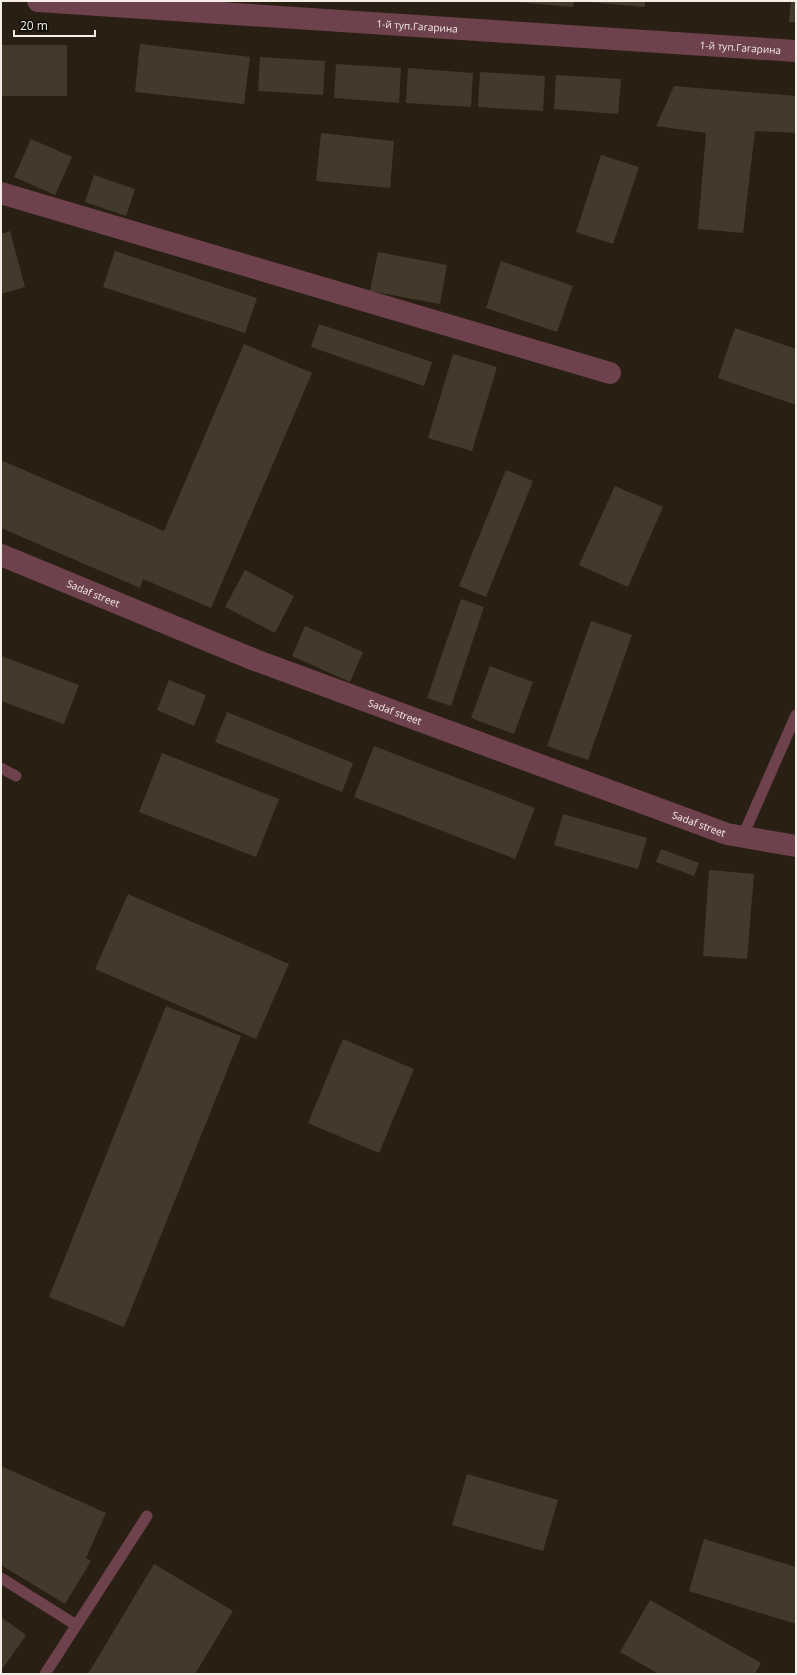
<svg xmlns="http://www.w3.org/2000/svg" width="797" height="1675" viewBox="0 0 797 1675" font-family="'Open Sans',sans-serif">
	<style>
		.building { fill: #443a2c }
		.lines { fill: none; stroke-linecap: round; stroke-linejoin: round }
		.service { stroke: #6e424d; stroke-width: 11 }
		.minor { stroke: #6e424d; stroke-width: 22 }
		.labels { text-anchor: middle; stroke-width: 3; stroke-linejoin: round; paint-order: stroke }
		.street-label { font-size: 10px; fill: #f5eee6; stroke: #0e0a06 }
	</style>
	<rect width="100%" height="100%" fill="#291f13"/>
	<g class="building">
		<polygon points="517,1 574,1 573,7 517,2"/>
		<polygon points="588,1 645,1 645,7 588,2"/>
		<polygon points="791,1 796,1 796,22 789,22"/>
		<polygon points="140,44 250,57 244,104 135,92"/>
		<rect x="1" y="45" width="66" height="51"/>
		<polygon points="260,57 325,61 323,95 258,91"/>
		<polygon points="336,64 401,68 399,103 334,98"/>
		<polygon points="408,68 473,73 471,107 406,103"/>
		<polygon points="480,72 545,76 543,111 478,107"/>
		<polygon points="556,75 621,79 618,114 554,109"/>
		<polygon points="674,86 796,96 796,133 755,131 743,233 698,229 706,133 656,126"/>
		<polygon points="321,133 394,141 390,188 316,181"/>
		<polygon points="31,139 72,157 55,195 14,177"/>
		<polygon points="601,155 639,167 613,244 576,232"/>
		<polygon points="94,175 135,189 126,216 85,202"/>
		<polygon points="10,231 25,287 1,294 1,234"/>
		<polygon points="115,251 257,298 245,333 103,287"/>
		<polygon points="378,252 447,265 440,304 370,291"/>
		<polygon points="501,261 573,286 557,332 486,308"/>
		<polygon points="319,324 432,362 424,386 311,347"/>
		<polygon points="735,328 796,349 796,405 718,378"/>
		<polygon points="244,344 312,373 211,608 143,579 140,588 1,528 1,460 164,531"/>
		<polygon points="453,354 497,367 472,451 428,438"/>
		<polygon points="506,470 533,481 486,597 459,586"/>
		<polygon points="615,486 663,507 628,587 579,565"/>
		<polygon points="245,570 294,596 275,633 225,607"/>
		<polygon points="461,599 484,607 451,706 427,698"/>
		<polygon points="591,621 632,635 588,760 547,746"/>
		<polygon points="305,626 363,652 350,682 292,656"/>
		<polygon points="1,656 79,685 64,724 1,701"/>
		<polygon points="490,666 533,682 514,734 471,718"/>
		<polygon points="169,680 206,695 194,726 157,710"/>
		<polygon points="227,712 353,763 342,792 215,742"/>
		<polygon points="374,746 535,808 515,859 354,797"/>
		<polygon points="162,753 279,799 256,857 139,812"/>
		<polygon points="563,814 647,838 638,869 554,845"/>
		<polygon points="661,849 699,863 694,876 656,862"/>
		<polygon points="709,870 754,874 747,959 703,956"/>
		<polygon points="128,894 289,964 256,1039 95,969"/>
		<polygon points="166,1006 241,1036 124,1327 49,1297"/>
		<polygon points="343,1039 414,1069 379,1153 308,1123"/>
		<polygon points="1,1466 106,1513 86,1558 91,1561 65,1604 1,1565"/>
		<polygon points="467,1474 558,1500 543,1551 452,1525"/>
		<polygon points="704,1539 796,1567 796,1624 689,1591"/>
		<polygon points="154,1564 233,1611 195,1674 88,1674"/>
		<polygon points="650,1600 761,1663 755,1674 659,1674 620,1652"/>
		<polygon points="1,1617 26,1635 1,1671"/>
	</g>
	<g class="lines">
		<g class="service">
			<polyline points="1,768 16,776"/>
			<polyline points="742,838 796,715"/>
			<polyline points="1,1578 76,1625"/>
			<polyline points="45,1674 147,1516"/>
		</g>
		<g class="minor">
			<path id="s1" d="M38,1L796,51"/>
			<polyline points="1,193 610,373"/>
			<path id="s2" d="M1,555L255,660L727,834L796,846"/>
		</g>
	</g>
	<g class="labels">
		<g class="street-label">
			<text dy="4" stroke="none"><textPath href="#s1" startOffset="380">1-й туп.Гагарина</textPath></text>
			<text dy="4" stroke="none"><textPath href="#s1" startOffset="704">1-й туп.Гагарина</textPath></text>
			<text dy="4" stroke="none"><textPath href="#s2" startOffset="100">Sadaf street</textPath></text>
			<text dy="4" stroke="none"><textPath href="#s2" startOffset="424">Sadaf street</textPath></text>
			<text dy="4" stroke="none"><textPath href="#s2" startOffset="748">Sadaf street</textPath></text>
		</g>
	</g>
	<rect width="797" height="1675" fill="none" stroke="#f5eee6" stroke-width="4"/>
	<path d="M14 30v6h81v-6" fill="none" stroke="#f5eee6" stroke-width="2"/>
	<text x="20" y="30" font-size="12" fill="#f5eee6" stroke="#0e0a06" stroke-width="3" paint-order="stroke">20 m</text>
</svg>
